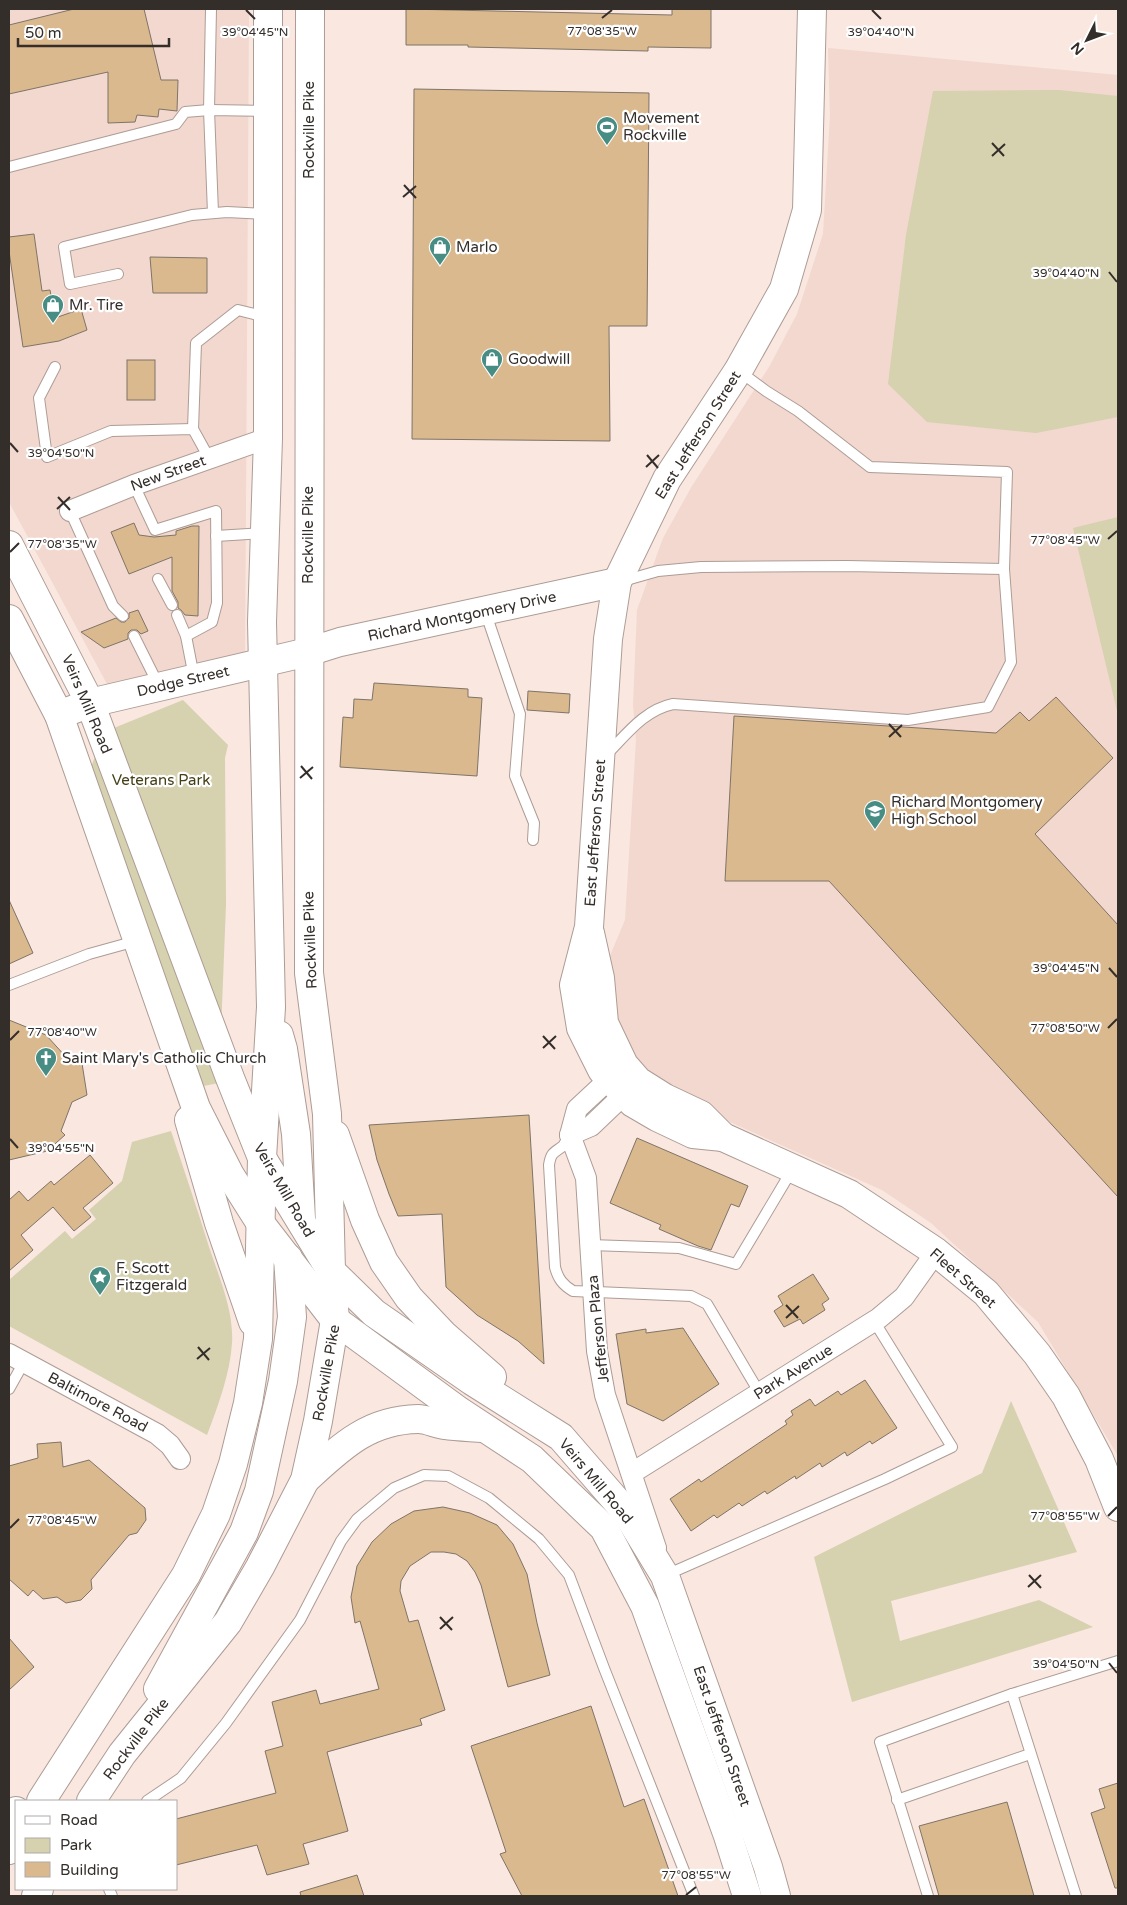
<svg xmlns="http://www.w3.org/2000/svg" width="1127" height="1905" viewBox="0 0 1127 1905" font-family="'Varela Round',sans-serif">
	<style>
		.built { fill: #f2d8ce }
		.green { fill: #d6d1af }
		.building { fill: #dbb98f; stroke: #7e7467 }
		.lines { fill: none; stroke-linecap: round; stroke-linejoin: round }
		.lane-casing { stroke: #ad9c95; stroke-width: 12 }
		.street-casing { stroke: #ad9c95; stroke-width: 22 }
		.secondary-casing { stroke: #ad9c95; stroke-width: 30 }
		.primary-casing { stroke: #ad9c95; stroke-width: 30 }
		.lane { stroke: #fff; stroke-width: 10 }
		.street { stroke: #fff; stroke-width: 20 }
		.secondary { stroke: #fff; stroke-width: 28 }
		.primary { stroke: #fff; stroke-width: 28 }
		.ticks { fill: none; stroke: #342e2b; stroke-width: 2 }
		.labels { text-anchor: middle; stroke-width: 4.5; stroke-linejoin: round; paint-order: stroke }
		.poi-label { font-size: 15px; fill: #342e2b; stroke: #fff; text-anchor: start }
		.street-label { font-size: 15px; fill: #342e2b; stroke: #fff }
		.park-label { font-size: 15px; fill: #453f16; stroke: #fff }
		.ticks-label { font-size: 12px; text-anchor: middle; fill: #342e2b; stroke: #fff; stroke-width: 4.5; stroke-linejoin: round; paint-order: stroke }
	</style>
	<rect width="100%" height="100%" fill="#f9e7e0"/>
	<g class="built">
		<polygon points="9,9 249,9 245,667 114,697 9,502"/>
		<polygon points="828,48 1118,75 1118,1456 1038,1322 931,1223 882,1190 667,1094 639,1070 614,1028 609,958 625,920 636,740 633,705 637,610 663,538 692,486 769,367 797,314 823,234 830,116"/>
	</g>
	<g class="green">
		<polygon points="1059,90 1118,96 1118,417 1036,433 927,422 888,384 906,235 933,91"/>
		<polygon points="1118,517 1118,715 1073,528"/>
		<polygon points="183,700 228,745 225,758 226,904 219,1083 198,1087 91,767 106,728 109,730"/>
		<path d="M171,1131C184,1170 197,1208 209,1247C219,1277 234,1311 232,1343C230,1374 218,1406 207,1435L9,1326V1280L65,1231L72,1239L96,1219L89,1210L122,1181L132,1142Z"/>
		<polygon points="1011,1401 1077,1552 891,1601 900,1641 1039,1600 1093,1627 852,1702 814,1557 982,1473"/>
	</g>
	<g class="building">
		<polygon points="74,9 144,9 161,80 178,80 177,111 159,109 158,117 137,115 135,122 108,123 108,72 9,94 9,25"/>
		<polygon points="406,9 672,15 672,9 711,9 711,48 648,47 648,51 468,47 468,45 406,45"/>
		<polygon points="414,89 649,93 647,326 609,326 610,441 412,439"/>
		<polygon points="34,234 42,291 50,290 55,318 81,309 87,330 59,341 23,347 9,251 9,237"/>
		<polygon points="150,257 207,258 207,293 153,293"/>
		<rect x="127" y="360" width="28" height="40"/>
		<polygon points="134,523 139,535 154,537 176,535 176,531 192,526 199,526 198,616 185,615 181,610 178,608 178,602 172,591 172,557 129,574 111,532"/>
		<polygon points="138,610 148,631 141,634 137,630 131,630 128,633 128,639 104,648 81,632 116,618 121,622 125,622 129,618 129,613"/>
		<polygon points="374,683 468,689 468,697 482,698 477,776 340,767 343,717 353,718 354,699 372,700"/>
		<polygon points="528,691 570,694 569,713 527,710"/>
		<polygon points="1056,697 1113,758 1035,834 1118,925 1118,1197 829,881 725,881 734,716 996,733 1020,712 1029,721"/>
		<polygon points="9,900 33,953 9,964"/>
		<polygon points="9,1020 46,1035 67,1058 81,1057 87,1095 72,1102 61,1131 65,1135 47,1151 9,1160"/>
		<polygon points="529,1115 544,1364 518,1341 477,1315 446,1287 442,1214 398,1216 389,1194 377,1160 369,1125"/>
		<polygon points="637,1138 748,1186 739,1207 731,1204 711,1250 698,1246 659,1229 661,1225 610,1203"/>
		<polygon points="90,1155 113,1183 83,1208 91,1217 74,1231 53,1207 21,1235 33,1250 9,1271 9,1200 19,1191 28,1201 51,1181 54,1185"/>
		<polygon points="813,1274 829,1299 822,1304 825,1310 803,1324 800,1319 784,1327 774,1311 783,1305 778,1296"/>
		<polygon points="683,1328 719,1384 663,1421 627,1404 616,1334 646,1329 646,1333"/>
		<polygon points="865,1380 897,1428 872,1444 870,1441 847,1456 845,1452 822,1467 820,1463 796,1479 795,1476 767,1494 765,1491 742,1506 739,1503 717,1518 714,1515 691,1531 670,1499 699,1479 701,1482 787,1424 785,1421 793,1415 791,1411 810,1399 815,1406 838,1391 841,1395"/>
		<polygon points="61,1442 63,1467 89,1460 145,1508 146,1520 137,1533 129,1535 91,1580 92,1589 81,1600 66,1603 57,1597 43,1599 33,1590 28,1596 9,1579 9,1466 38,1458 37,1444"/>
		<polygon points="443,1507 470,1513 497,1525 513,1544 527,1574 537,1623 550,1675 508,1687 481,1585 475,1572 467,1561 456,1554 444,1552 431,1552 410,1566 401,1581 400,1591 409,1622 418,1620 445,1710 420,1719 422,1725 327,1752 348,1831 303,1844 309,1864 267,1875 257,1845 176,1865 176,1819 276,1793 265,1751 283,1746 272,1702 316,1690 320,1704 379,1689 360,1621 355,1623 351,1597 357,1566 372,1542 391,1524 414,1511"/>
		<polygon points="9,1638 34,1667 9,1690"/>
		<polygon points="591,1706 624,1807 644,1799 678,1896 522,1896 500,1854 506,1852 471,1746"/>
		<polygon points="1118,1783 1118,1888 1115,1888 1091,1813 1105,1808 1099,1789"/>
		<polygon points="1007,1802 1034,1896 939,1896 919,1826"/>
		<polygon points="357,1875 364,1896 301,1896 300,1892"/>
	</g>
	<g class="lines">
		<g class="lane-casing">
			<g id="lane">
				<polyline points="211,9 209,110 213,213"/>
				<polyline points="9,167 176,124 185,112 209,110 267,111"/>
				<polyline points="118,274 70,284 64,247 192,215 227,212 267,214"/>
				<polyline points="55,367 39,398 47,457 111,431 193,429 209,458"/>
				<polyline points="193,429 196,343 238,310 266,317"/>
				<polyline points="134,485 155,530 216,511 217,603 212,622 186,636"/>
				<polyline points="70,511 113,606 123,616"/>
				<polyline points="216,536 263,533"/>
				<polyline points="158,579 172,605"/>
				<polyline points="623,581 658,571 701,567 847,566 1004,569"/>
				<polyline points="485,611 520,714 515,776 534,823 533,840"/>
				<polyline points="177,615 186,636 194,677"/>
				<polyline points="134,636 159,686"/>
				<path d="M606,755C626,735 644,710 673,704L908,720L988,707L1011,662L1004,569L1007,472L870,467L798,411L766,391L739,371"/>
				<polyline points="9,985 89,954 136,941"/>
				<path d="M570,1135C568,1138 565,1143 563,1146C554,1153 551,1152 549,1165L555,1267C558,1279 563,1285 573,1291L691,1296L707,1304L759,1392"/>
				<polyline points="590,1245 679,1248 736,1264 792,1170"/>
				<polyline points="9,1389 24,1362"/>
				<polyline points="666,1575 885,1479 952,1447 874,1321"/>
				<polyline points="1012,1694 1118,1661"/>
				<polyline points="897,1800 1030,1754"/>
				<polyline points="147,1801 181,1778 226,1723 300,1620 341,1541 357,1519 394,1488 424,1475 448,1476 489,1498 539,1539 569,1575 604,1668 694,1896"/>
				<polyline points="109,1889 112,1896"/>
				<polyline points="928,1896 880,1742 1012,1694 1076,1896"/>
			</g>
		</g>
		<g class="street-casing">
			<g id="street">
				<polyline points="70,511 134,485 268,438"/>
				<polyline points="620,1069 577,1109 570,1135 586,1178 597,1351 605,1395 656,1548"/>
				<polyline points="570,1135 591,1126 634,1085"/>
				<polyline points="9,1354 157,1434 170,1445 180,1459"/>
				<polyline points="632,1473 879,1318 904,1297 936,1252"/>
			</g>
		</g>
		<g class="secondary-casing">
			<g id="secondary">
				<polyline points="59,715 90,703 308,652 340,642 617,582"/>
				<polyline points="590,933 600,978 604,1023 624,1065 638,1081 665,1098 701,1115 723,1137 849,1194 936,1252 986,1293 1037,1354 1066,1396 1099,1459 1118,1507"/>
				<polyline points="723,1137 693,1134 657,1117 633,1103 609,1078 602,1070 581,1028 574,985 589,927 608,639 617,582 667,479 738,371 784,289 807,210 812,9"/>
			</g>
		</g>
		<g class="primary-casing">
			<g id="primary">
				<polyline points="9,545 90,703 230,1078 262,1158 331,1271 374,1313 472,1381 561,1437 626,1512 665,1576 768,1867 776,1896"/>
				<polyline points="9,619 59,715 196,1108 230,1175 261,1224 335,1320 459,1411 532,1459 604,1528 645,1606 728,1836 747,1896"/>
				<polyline points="279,1035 283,1049 296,1134 301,1218"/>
				<polyline points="189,1120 219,1223 253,1322"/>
				<polyline points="335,1135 365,1220 384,1262 409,1298 444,1335 492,1377"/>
				<path d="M305,1480C340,1448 367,1420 418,1419C427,1419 436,1424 445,1425C457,1427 471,1427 483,1428"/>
				<polyline points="158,1689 244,1532 259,1491 283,1381 292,1317 288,1258"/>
				<polyline points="41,1801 186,1575 216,1514 233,1464 248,1403 258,1339 262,1158 271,1007 262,622 268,438 268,9"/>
				<polyline points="91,1801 122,1754 228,1622 260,1567 305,1480 318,1421 335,1320 331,1271 327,1114 309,973 310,9"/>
				<polyline points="9,1815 16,1811"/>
				<polyline points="9,1850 16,1839"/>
				<polyline points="36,1896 39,1889"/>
			</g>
		</g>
		<use href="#lane" class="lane"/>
		<use href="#street" class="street"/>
		<use href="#secondary" class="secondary"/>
		<use href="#primary" class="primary"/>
	</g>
	<path class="ticks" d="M246,10L255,19M872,10L881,19M602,18L612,10M992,143L1004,156M992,156L1005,144M404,185L416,198M403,197L416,186M1109,272L1117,282M10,443L18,452M647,455L658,468M646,467L659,455M58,497L70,510M57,509L70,497M1108,539L1117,531M10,552L19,543M889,724L901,737M889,737L902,725M301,766L312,779M300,778L313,767M1109,968L1117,977M1108,1028L1117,1019M543,1036L555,1049M10,1040L19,1031M543,1048L556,1036M10,1139L18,1148M786,1305L798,1318M786,1318L799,1306M198,1347L209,1360M197,1359L210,1348M1108,1516L1117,1507M10,1528L19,1519M1029,1575L1041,1588M1028,1587L1041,1575M440,1617L452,1630M440,1629L453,1617M1109,1663L1117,1673M686,1895L696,1887"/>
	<defs>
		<g id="stadium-pin" transform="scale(1.125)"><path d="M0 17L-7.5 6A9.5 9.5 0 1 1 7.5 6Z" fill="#478d84" stroke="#fff"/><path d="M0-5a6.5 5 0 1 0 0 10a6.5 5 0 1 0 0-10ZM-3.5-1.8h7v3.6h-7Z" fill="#fff"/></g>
		<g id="shop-pin" transform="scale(1.125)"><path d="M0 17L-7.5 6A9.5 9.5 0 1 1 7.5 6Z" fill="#478d84" stroke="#fff"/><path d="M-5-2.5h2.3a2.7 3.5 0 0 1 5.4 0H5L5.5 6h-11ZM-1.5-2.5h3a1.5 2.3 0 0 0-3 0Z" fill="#fff"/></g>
		<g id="school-pin" transform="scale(1.125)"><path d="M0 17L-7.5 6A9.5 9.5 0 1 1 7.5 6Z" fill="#478d84" stroke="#fff"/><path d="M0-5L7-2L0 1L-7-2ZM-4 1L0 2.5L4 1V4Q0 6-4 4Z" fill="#fff"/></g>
		<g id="church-pin" transform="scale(1.125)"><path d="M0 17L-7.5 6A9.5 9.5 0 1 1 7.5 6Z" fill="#478d84" stroke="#fff"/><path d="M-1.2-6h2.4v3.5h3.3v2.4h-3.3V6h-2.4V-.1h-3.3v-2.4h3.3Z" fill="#fff"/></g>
		<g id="sight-pin" transform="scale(1.125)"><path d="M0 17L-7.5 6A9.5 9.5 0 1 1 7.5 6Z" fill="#478d84" stroke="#fff"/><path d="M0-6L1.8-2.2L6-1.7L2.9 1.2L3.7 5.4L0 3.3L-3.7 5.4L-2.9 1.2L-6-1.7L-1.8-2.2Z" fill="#fff"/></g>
	</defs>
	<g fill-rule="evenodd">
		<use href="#stadium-pin" x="607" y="127"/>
		<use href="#shop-pin" x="440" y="247"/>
		<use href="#shop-pin" x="53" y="305"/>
		<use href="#shop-pin" x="492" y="359"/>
		<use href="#school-pin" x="875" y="811"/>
		<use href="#church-pin" x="46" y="1058"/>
		<use href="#sight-pin" x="100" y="1277"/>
	</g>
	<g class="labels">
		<g class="poi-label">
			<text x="623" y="123">Movement<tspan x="623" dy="17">Rockville</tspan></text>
			<text x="456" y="252">Marlo</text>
			<text x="69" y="310">Mr. Tire</text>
			<text x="508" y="364">Goodwill</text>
			<text x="891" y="807">Richard Montgomery<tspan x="891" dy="17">High School</tspan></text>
			<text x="62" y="1063">Saint Mary's Catholic Church</text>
			<text x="116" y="1273">F. Scott<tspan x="116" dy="17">Fitzgerald</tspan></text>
		</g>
		<g class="street-label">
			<text transform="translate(309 130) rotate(-90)" y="5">Rockville Pike</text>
			<text transform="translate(698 435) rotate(-58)" y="5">East Jefferson Street</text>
			<text transform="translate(168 473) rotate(-20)" y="5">New Street</text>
			<text transform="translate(308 535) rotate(-90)" y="5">Rockville Pike</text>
			<text transform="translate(462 616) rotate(-12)" y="5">Richard Montgomery Drive</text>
			<text transform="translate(183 681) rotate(-13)" y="5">Dodge Street</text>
			<text transform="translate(87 704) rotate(67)" y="5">Veirs Mill Road</text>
			<text transform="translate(595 833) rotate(-86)" y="5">East Jefferson Street</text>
			<text transform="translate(310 940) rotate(-92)" y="5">Rockville Pike</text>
			<text transform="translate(284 1190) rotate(60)" y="5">Veirs Mill Road</text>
			<text transform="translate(963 1278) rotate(41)" y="5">Fleet Street</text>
			<text transform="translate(598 1329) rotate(-96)" y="5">Jefferson Plaza</text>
			<text transform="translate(793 1372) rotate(-32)" y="5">Park Avenue</text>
			<text transform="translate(326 1373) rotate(-80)" y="5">Rockville Pike</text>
			<text transform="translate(98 1402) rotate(28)" y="5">Baltimore Road</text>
			<text transform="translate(596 1481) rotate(50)" y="5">Veirs Mill Road</text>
			<text transform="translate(722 1736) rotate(71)" y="5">East Jefferson Street</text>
			<text transform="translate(136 1739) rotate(-53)" y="5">Rockville Pike</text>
		</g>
		<g class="park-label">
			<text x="161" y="785">Veterans Park</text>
		</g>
	</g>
	<g class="ticks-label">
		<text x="602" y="35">77°08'35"W</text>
		<text x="255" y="36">39°04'45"N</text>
		<text x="881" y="36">39°04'40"N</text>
		<text x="1066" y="277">39°04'40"N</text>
		<text x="61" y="457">39°04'50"N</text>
		<text x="1065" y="544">77°08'45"W</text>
		<text x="62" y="548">77°08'35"W</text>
		<text x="1066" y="972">39°04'45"N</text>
		<text x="1065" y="1032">77°08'50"W</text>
		<text x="62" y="1036">77°08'40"W</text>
		<text x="61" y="1152">39°04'55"N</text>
		<text x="1065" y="1520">77°08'55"W</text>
		<text x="62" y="1524">77°08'45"W</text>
		<text x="1066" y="1668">39°04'50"N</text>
		<text x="696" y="1879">77°08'55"W</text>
	</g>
	<rect width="1127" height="1905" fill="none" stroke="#342e2b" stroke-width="20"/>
	<rect x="15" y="1800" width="162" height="90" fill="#ffffff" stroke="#aeabaa"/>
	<rect x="25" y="1816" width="25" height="8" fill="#ffffff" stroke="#aeabaa"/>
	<text x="60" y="1825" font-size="15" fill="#342e2b">Road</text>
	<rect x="25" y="1838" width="25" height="15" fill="#d6d1af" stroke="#aeabaa"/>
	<text x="60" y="1850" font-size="15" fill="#342e2b">Park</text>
	<rect x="25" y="1862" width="25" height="15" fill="#dbb98f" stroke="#aeabaa"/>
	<text x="60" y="1875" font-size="15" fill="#342e2b">Building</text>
	<g transform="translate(1087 40) rotate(228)" stroke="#ffffff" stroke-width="4" paint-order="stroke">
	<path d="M0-4L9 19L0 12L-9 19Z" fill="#342e2b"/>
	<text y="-8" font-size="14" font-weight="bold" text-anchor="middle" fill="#342e2b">N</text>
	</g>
	<path d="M18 38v8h151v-8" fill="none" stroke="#342e2b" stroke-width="2.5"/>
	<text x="25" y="38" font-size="15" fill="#342e2b" stroke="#ffffff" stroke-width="4" paint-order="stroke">50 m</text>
</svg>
